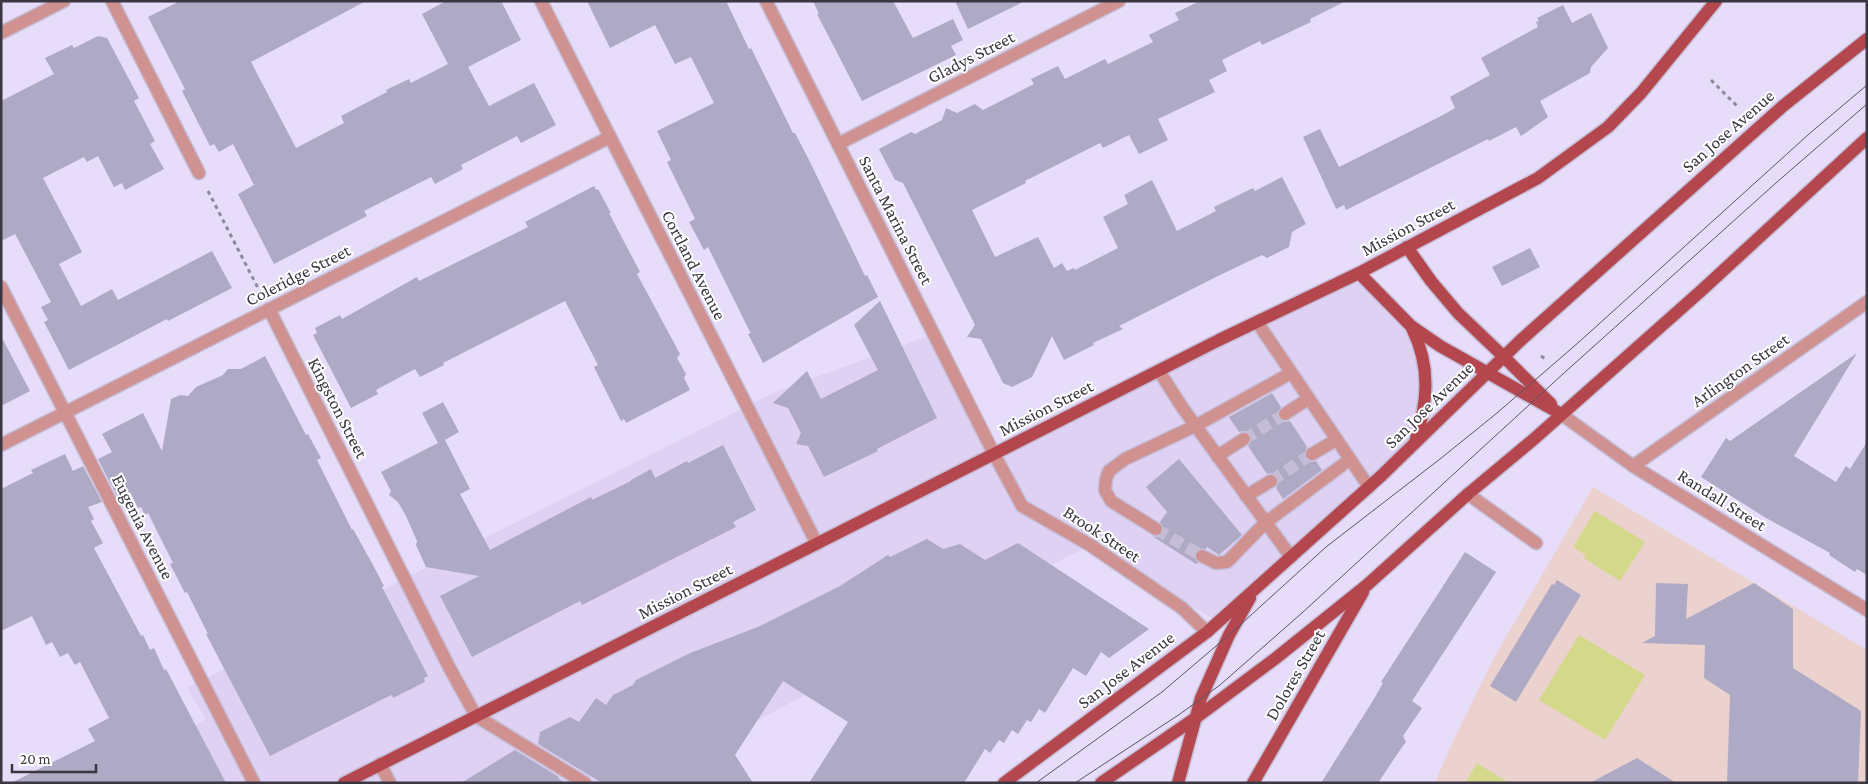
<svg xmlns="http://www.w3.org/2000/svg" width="1868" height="784" viewBox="0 0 1868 784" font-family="'Crimson Pro',serif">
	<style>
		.built { fill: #ded1f4 }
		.education { fill: #ecd2ce }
		.green { fill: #d4d88b }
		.building { fill: #aea9c5 }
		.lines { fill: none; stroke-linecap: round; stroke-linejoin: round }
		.minor-tunnel { stroke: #c5bcd5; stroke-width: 12; stroke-dasharray: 12 6; stroke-linecap: butt }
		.minor-casing { stroke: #c5bcd5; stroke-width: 15 }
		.major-casing { stroke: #c5bcd5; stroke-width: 15 }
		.path { stroke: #8f889b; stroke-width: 3; stroke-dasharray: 4 4; stroke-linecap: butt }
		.minor { stroke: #d09191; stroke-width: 12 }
		.major { stroke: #b4464d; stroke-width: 12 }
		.tram { stroke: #5a5563; stroke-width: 1 }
		.labels { text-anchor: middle; stroke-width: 4; stroke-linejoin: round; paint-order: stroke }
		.street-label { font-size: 18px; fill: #3b3742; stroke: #fff }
	</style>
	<rect width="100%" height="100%" fill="#e7ddfa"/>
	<polygon class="built" points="1359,273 1411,326 1426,392 1415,443 1217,621 1090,545 638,783 88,783 206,719 187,688 775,392 934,334 994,454"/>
	<polygon class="education" points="1593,487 1867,650 1867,783 1435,783 1451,745 1495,656"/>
	<g class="green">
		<polygon points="1595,511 1645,542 1620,581 1584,558 1586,555 1573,547"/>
		<polygon points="1579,635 1645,675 1605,740 1539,700"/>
		<polygon points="1477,763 1509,783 1465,783"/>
	</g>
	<g class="building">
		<polygon points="180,1 366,1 251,62 296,148 344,123 341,116 387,92 386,90 409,79 411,83 448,64 422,14 446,1 501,1 521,40 468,67 489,106 534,83 556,125 521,143 517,136 461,165 463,169 435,184 431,177 364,211 367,216 274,264 238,194 254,185 233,144 219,152 214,144 210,146 182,91 185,89 148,17"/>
		<polygon points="587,1 726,1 749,49 751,48 793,133 795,133 810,162 865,276 867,275 878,297 763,363 748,334 751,333 750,332 708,247 704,250 689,222 695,219 667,162 671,160 657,131 714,103 691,57 675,64 655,25 610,48"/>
		<polygon points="813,1 893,1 913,38 953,19 963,40 951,46 956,55 862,101 817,14 819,14"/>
		<polygon points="955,1 1025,1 968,29"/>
		<polygon points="1200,1 1346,1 1310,19 1311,22 1262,45 1260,41 1222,60 1227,71 1209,80 1215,92 1158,119 1168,140 1139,154 1129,135 1103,148 1100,143 1025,181 1026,183 972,210 995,257 1038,237 1054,268 1062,263 1067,271 1074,268 1075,270 1118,248 1103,217 1128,204 1124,195 1152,180 1177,231 1216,211 1214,207 1253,188 1255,191 1282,177 1306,224 1292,232 1289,247 1267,258 1262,255 1218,276 1119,326 1123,329 1093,343 1094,345 1064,360 1052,336 1032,377 1012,387 1003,383 981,339 967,337 975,325 903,183 895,180 879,149 911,132 915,134 942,120 946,108 957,113 975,104 983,110 1034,84 1031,79 1058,66 1065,79 1105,59 1108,64 1153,42 1149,35 1179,20 1175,13"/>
		<polygon points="1563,5 1572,23 1591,13 1608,48 1591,67 1590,73 1540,101 1548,117 1521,136 1516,127 1489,141 1488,139 1346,210 1344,205 1336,209 1303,137 1320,129 1339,167 1443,115 1455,108 1450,97 1490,75 1481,58 1538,27 1536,22 1539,21 1537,18"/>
		<polygon points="98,36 107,38 139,98 134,101 155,141 150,144 164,169 125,190 122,183 114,187 98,156 87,162 84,157 43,178 82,252 59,264 81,306 112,289 118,300 212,251 232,288 168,321 167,319 69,370 44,322 48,320 41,307 51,302 15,234 1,241 1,101 54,74 45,58 72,45 74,48"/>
		<polygon points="594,186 596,190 598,189 611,213 609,213 640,272 637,274 680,354 677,358 686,374 684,378 690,390 626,423 624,419 621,421 594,367 598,365 565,301 443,363 444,365 420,377 415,369 376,390 378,394 351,408 313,335 317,333 315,328 340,315 342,319 417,277 419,281 528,227 525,222"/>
		<polygon points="1530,248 1540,267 1502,286 1492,267"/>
		<polygon points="880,301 937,418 877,449 878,451 824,477 808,446 796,444 801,433 788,408 773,403 807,371 821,399 878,370 854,325"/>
		<polygon points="1,336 30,391 1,406"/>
		<polygon points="1857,353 1794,456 1836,482 1846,466 1850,469 1867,442 1867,575 1857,569 1855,572 1829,555 1830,553 1766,518 1701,477 1726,438 1730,441"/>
		<polygon points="265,356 306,435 308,434 321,458 317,460 352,530 353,529 373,565 384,586 382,587 428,676 424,678 425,682 393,698 392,695 387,697 270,756 206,634 208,634 187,592 185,593 170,564 173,563 148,513 145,515 141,507 138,508 130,492 117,496 98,459 112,452 102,434 143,413 162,451 171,399 180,395 188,396 196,387 223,375 228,369 241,369"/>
		<polygon points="1272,393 1281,407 1277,414 1279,419 1285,422 1290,421 1307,447 1304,454 1305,458 1312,462 1316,461 1322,470 1283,499 1276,488 1279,481 1278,476 1271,473 1267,474 1248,446 1252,439 1251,434 1244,431 1239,432 1229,417"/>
		<polygon points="443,402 459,432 445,440 470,489 460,494 490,550 591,497 592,500 631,481 631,480 651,469 655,478 687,461 688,463 723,445 756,510 733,522 736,527 582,605 580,601 472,657 440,596 479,576 426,567 416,545 417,541 406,516 398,502 389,495 391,491 381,472 438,443 422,413"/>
		<polygon points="65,454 73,471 83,466 102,502 88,507 94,519 91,521 103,543 94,548 141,636 143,635 150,650 154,648 164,670 166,669 226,783 11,783 95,741 88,729 109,718 80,662 75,665 68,653 60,657 52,642 46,645 32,616 1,631 1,489 33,473 31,470"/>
		<polygon points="1179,459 1242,535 1219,555 1207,547 1206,549 1198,549 1194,556 1198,563 1196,564 1152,536 1156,537 1163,534 1164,529 1160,522 1167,512 1146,487"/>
		<polygon points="927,539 943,549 960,544 985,560 1018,543 1149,629 1109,658 1101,652 1086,676 1073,668 1045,713 1039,709 1031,722 1027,720 1018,734 1012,730 1004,743 999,740 990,753 985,749 964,783 809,783 848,722 783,681 735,755 753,783 602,783 538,744 540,732 570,717 579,722 596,698 606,705 613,695 633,685 636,680 688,654 760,626 840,586 888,555 890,557"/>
		<polygon points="1465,552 1496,572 1412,701 1422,708 1403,736 1406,742 1400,750 1378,783 1321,783 1374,699 1383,683 1381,682"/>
		<polygon points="1557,580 1581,595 1516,702 1490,686 1552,584 1554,585"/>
		<polygon points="1656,583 1688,584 1686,619 1754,583 1793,609 1793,668 1861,711 1858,783 1727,783 1730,695 1704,678 1705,645 1642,643 1655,636"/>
		<polygon points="515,750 559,777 558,778 565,783 461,783"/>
		<polygon points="1637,758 1676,783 1590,783"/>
	</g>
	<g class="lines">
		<g class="minor-tunnel">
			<polyline points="1244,439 1285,414"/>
			<polyline points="1271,481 1312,454"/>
			<polyline points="1156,529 1202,556"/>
		</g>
		<g class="minor-casing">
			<g id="minor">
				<polyline points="112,1 199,173"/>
				<polyline points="541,1 817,544"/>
				<polyline points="766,1 994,454 1022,506 1090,545 1182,608 1207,632"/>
				<polyline points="1,33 64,1"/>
				<polyline points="838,144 1119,1"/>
				<polyline points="1,287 254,783"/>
				<polyline points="269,309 449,667 476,716 585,783"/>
				<polyline points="1257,322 1369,487"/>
				<polyline points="1159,371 1182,407 1291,557"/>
				<polyline points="1285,414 1308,399"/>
				<polyline points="1561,414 1633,466 1867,610"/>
				<polyline points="1,445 610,137"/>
				<polyline points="1312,454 1336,440"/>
				<polyline points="1217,456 1244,439"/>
				<polyline points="1633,466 1867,302"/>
				<polyline points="1468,494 1536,543"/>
				<polyline points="1246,496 1271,481"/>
				<polyline points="1156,529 1111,501 1105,490 1106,479 1109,471 1125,459 1195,426 1291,373"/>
				<polyline points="1202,556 1216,563 1227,562 1265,523 1349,460"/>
				<polyline points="380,764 390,783"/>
			</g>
		</g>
		<g class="major-casing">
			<g id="major">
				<polyline points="1407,247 1431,281 1458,313 1503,356 1551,404"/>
				<polyline points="1359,273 1411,326 1440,346 1561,414"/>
				<path d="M1412,328C1431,367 1428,402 1415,442"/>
				<polyline points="344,783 1219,340 1359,273 1538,178 1608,127 1641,93 1716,1"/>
				<polyline points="1004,783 1207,632 1381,476 1521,340 1783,106 1867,39"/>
				<polyline points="1101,783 1197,717 1276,658 1367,585 1468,494 1534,439 1702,290 1867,138"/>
				<polyline points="1178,783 1201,698 1229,635 1250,598"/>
				<polyline points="1253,783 1363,592"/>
			</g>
		</g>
		<g class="path">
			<polyline points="1711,80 1739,108"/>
			<polyline points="208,191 260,292"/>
			<polyline points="1541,356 1547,360"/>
		</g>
		<use href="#minor" class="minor"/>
		<use href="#major" class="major"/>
		<g class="tram">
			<polyline points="1036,783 1162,692 1229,635 1326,547 1440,459 1497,413 1579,342 1809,134 1867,85"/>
			<polyline points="1075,783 1180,714 1220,685 1303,612 1564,373 1777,182 1867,104"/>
		</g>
	</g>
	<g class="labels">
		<g class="street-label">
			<text transform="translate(971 57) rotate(-27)" y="6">Gladys Street</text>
			<text transform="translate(1728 131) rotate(-41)" y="6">San Jose Avenue</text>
			<text transform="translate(896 220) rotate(63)" y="6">Santa Marina Street</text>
			<text transform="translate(1408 227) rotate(-28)" y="6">Mission Street</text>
			<text transform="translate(694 265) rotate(63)" y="6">Cortland Avenue</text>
			<text transform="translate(298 275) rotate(-27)" y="6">Coleridge Street</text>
			<text transform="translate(1740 370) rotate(-35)" y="6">Arlington Street</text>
			<text transform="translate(1429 405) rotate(-44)" y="6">San Jose Avenue</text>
			<text transform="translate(338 408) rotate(63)" y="6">Kingston Street</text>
			<text transform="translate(1046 408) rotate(-27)" y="6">Mission Street</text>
			<text transform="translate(1722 500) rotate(32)" y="6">Randall Street</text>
			<text transform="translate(143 527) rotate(63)" y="6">Eugenia Avenue</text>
			<text transform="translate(1102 534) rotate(33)" y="6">Brook Street</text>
			<text transform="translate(685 591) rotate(-27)" y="6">Mission Street</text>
			<text transform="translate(1126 670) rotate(-37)" y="6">San Jose Avenue</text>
			<text transform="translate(1295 675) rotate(-60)" y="6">Dolores Street</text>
		</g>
	</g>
	<rect width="1868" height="784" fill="none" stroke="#3b3742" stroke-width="5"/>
	<path d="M12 764v8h84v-8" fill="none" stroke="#3b3742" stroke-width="2.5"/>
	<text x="20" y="764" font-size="15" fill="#3b3742" stroke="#ffffff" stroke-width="4" paint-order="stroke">20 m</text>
</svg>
